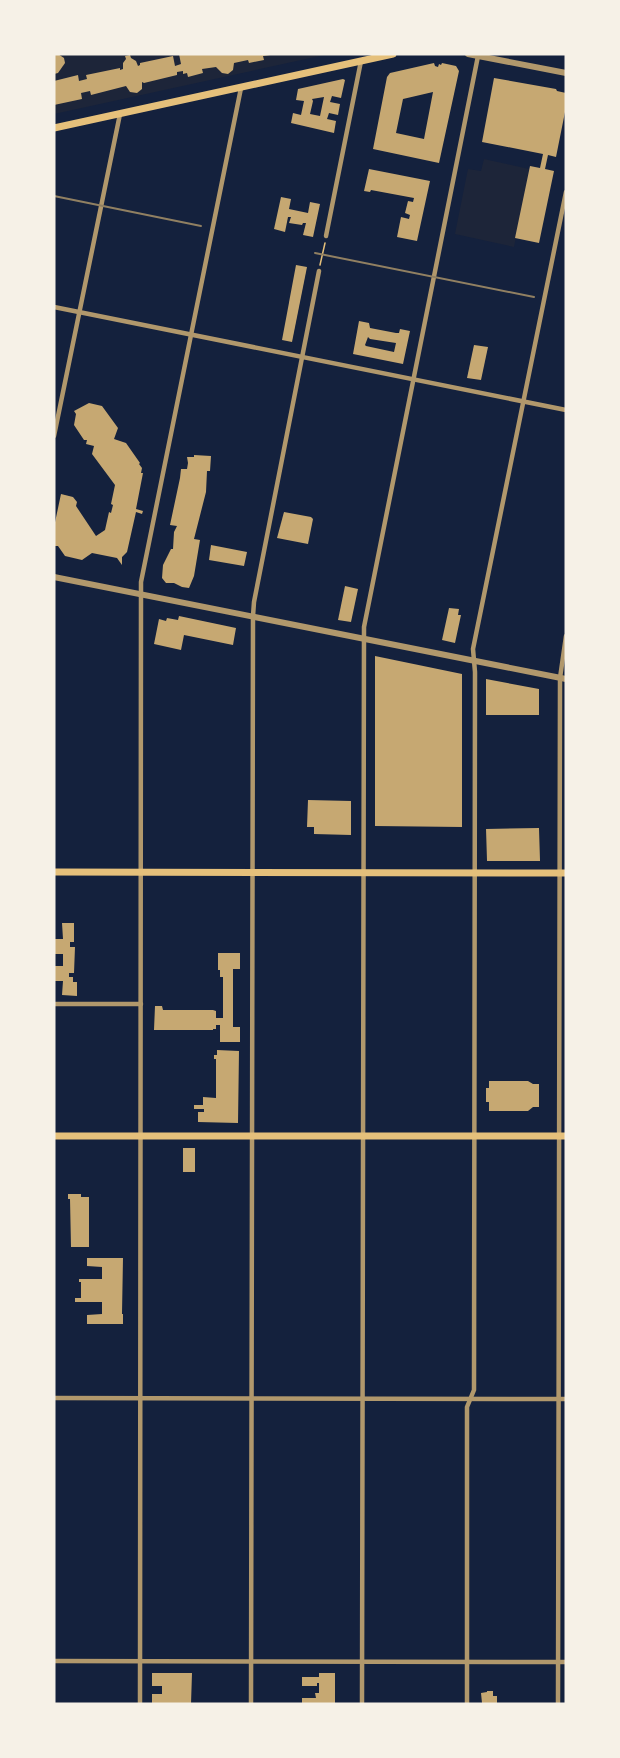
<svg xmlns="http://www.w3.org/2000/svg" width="620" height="1758" viewBox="0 0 620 1758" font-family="Lato,sans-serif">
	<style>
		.green { fill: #1d2539 }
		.building { fill: #c6a872; fill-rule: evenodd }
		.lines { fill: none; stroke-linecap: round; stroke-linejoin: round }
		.path { stroke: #e5c07b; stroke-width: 1.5 }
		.minor { stroke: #b1986c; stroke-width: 4.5 }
		.tertiary { stroke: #b1986c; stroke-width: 6 }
		.secondary { stroke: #e5c07b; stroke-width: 7 }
		.rail { stroke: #918062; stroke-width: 2 }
	</style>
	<rect width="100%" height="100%" fill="#14213d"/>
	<g class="green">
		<polygon points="54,54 329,54 54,114"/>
		<polygon points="484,159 529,169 514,247 455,234 468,169 481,171"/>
	</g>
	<g class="building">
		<polygon points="54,54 58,54 64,58 65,63 58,73 54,74"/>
		<polygon points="179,54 270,55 263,56 264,60 249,63 248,60 234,63 233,70 228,74 222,73 216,67 202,69 203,73 188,77 187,73 183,74 183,71 177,72 177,75 144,83 142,82 142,89 137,93 130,92 126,86 91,95 90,91 81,93 82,99 54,105 54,81 78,75 79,81 87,79 86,75 120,68 120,70 123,69 123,63 126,59 125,56 130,55 131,58 136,61 138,66 140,65 140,63 173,56 175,66 181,64"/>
		<path d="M434,63L435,66L438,67L439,64L441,65L442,63L456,66L459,71L439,163L373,149L387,77L390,73ZM433,92L424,139L396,133L403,99Z"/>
		<polygon points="494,78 556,89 557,91 566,93 566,107 556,157 548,155 545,169 554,171 539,243 515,238 530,166 540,168 543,154 482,142"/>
		<path d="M343,79L345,80L341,98L332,96L330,102L340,104L338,115L329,113L327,119L336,121L334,133L291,123L293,113L301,115L304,101L296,100L298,89ZM324,97L320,116L310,114L313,101L312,99Z"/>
		<polygon points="369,169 430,181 417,241 397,237 401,217 409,219 410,215 405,213 408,201 413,202 414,198 371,190 370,192 364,191"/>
		<polygon points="281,197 291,199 289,209 308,213 310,202 320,204 313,237 303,235 306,223 303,223 302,225 289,223 291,217 288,217 285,232 274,229"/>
		<polygon points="296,265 307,267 292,342 282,340"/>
		<path d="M359,321L369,323L370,328L396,333H399L400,329L410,331L403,364L353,354ZM368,337L370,339L396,343L394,352L366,346L365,345Z"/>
		<polygon points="474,345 488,347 481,380 467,378"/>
		<polygon points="89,403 102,406 118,428 114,439 126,443 140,463 139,464 142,468 141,473 143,473 136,509 143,511 142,514 136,512 127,552 122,557 122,565 117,558 92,553 82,560 65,556 58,546 54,546 54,527 61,494 73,497 77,502 76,506 96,536 105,530 109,512 111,513 113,505 111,504 115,485 92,454 94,446 86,444 87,440 84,440 74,425 76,414 74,411"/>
		<polygon points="194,455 211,456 210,471 207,471 206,492 194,539 200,540 194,576 189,588 182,587 174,583 166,583 162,578 163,565 171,549 173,549 174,532 177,526 170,525 180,478 181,469 187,469 188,463 187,457 194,457"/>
		<polygon points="284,512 311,517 313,519 308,544 277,538"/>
		<polygon points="211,545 247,552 244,566 209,560"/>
		<polygon points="345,586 358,589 351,622 338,620"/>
		<polygon points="449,608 459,609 458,615 461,615 455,643 442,640"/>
		<polygon points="179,616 236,628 233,645 184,635 181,650 154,644 159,619 166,621 167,618 178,620"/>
		<polygon points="375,656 462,674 462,827 375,826"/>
		<polygon points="486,679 539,689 539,715 486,715"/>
		<polygon points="308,800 351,801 351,835 314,834 314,827 307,827"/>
		<polygon points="539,828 540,861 487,861 486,829"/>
		<polygon points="62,923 74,923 74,942 70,942 70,947 75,947 74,973 69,973 69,977 73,977 73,982 77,982 77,996 62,995 63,981 54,981 54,966 63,966 63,954 54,954 54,939 63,939"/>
		<polygon points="218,953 240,953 240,969 233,969 233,1027 240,1027 240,1042 220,1042 220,1025 216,1025 216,1029 213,1029 213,1030 154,1030 155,1006 162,1006 163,1010 213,1010 216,1011 216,1018 223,1018 223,977 220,977 220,970 218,970"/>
		<polygon points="217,1050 239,1051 238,1123 198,1122 198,1112 204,1112 204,1109 194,1109 194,1105 203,1105 203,1097 216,1098 216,1059 214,1059 214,1055 217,1055"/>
		<polygon points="489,1081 528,1081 533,1084 539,1084 539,1107 533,1107 528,1111 489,1111 489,1102 486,1102 486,1088 489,1088"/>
		<rect x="183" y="1148" width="12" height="24"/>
		<polygon points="68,1194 81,1194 81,1197 89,1197 89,1247 71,1247 70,1199 68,1199"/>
		<polygon points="87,1258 123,1258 122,1314 123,1314 123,1324 87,1324 87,1315 102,1314 102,1302 75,1302 75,1298 81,1298 81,1282 79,1282 79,1279 102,1279 102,1267 87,1266"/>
		<polygon points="152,1673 192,1673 191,1704 152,1704 152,1694 162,1694 162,1686 152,1686"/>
		<polygon points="319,1673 335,1673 335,1704 302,1704 302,1698 316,1698 315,1693 319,1693 319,1683 317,1683 317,1686 302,1686 302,1677 319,1677"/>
		<polygon points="487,1691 493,1691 493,1696 497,1696 497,1704 482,1703 481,1693 487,1692"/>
	</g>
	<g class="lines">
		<polyline class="path" points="320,265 325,243"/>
		<g class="minor">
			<polyline points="326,236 361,61"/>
			<polyline points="54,307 566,410"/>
			<polyline points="54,436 120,114"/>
			<polyline points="54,1004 141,1004"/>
			<polyline points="54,1398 566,1399"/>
			<polyline points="54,1661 566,1662"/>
			<polyline points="140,1704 141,582 241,88"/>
			<polyline points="251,1704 253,616 254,602 319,271"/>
			<polyline points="362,1704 364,627 478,56"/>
			<polyline points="467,1704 467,1407 474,1390 475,672 473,649 566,192"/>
			<polyline points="558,1704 560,678 566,636"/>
		</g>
		<g class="tertiary">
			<polyline points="468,54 566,73"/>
			<polyline points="54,577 566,679"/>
		</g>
		<g class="secondary">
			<polyline points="54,128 393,54"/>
			<polyline points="54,872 566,873"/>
			<polyline points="54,1136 566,1136"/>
		</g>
		<g class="rail">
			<polyline points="54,196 201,226"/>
			<polyline points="315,253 534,297"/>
		</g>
	</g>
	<rect width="620" height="1758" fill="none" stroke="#f6f1e7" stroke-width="111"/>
</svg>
